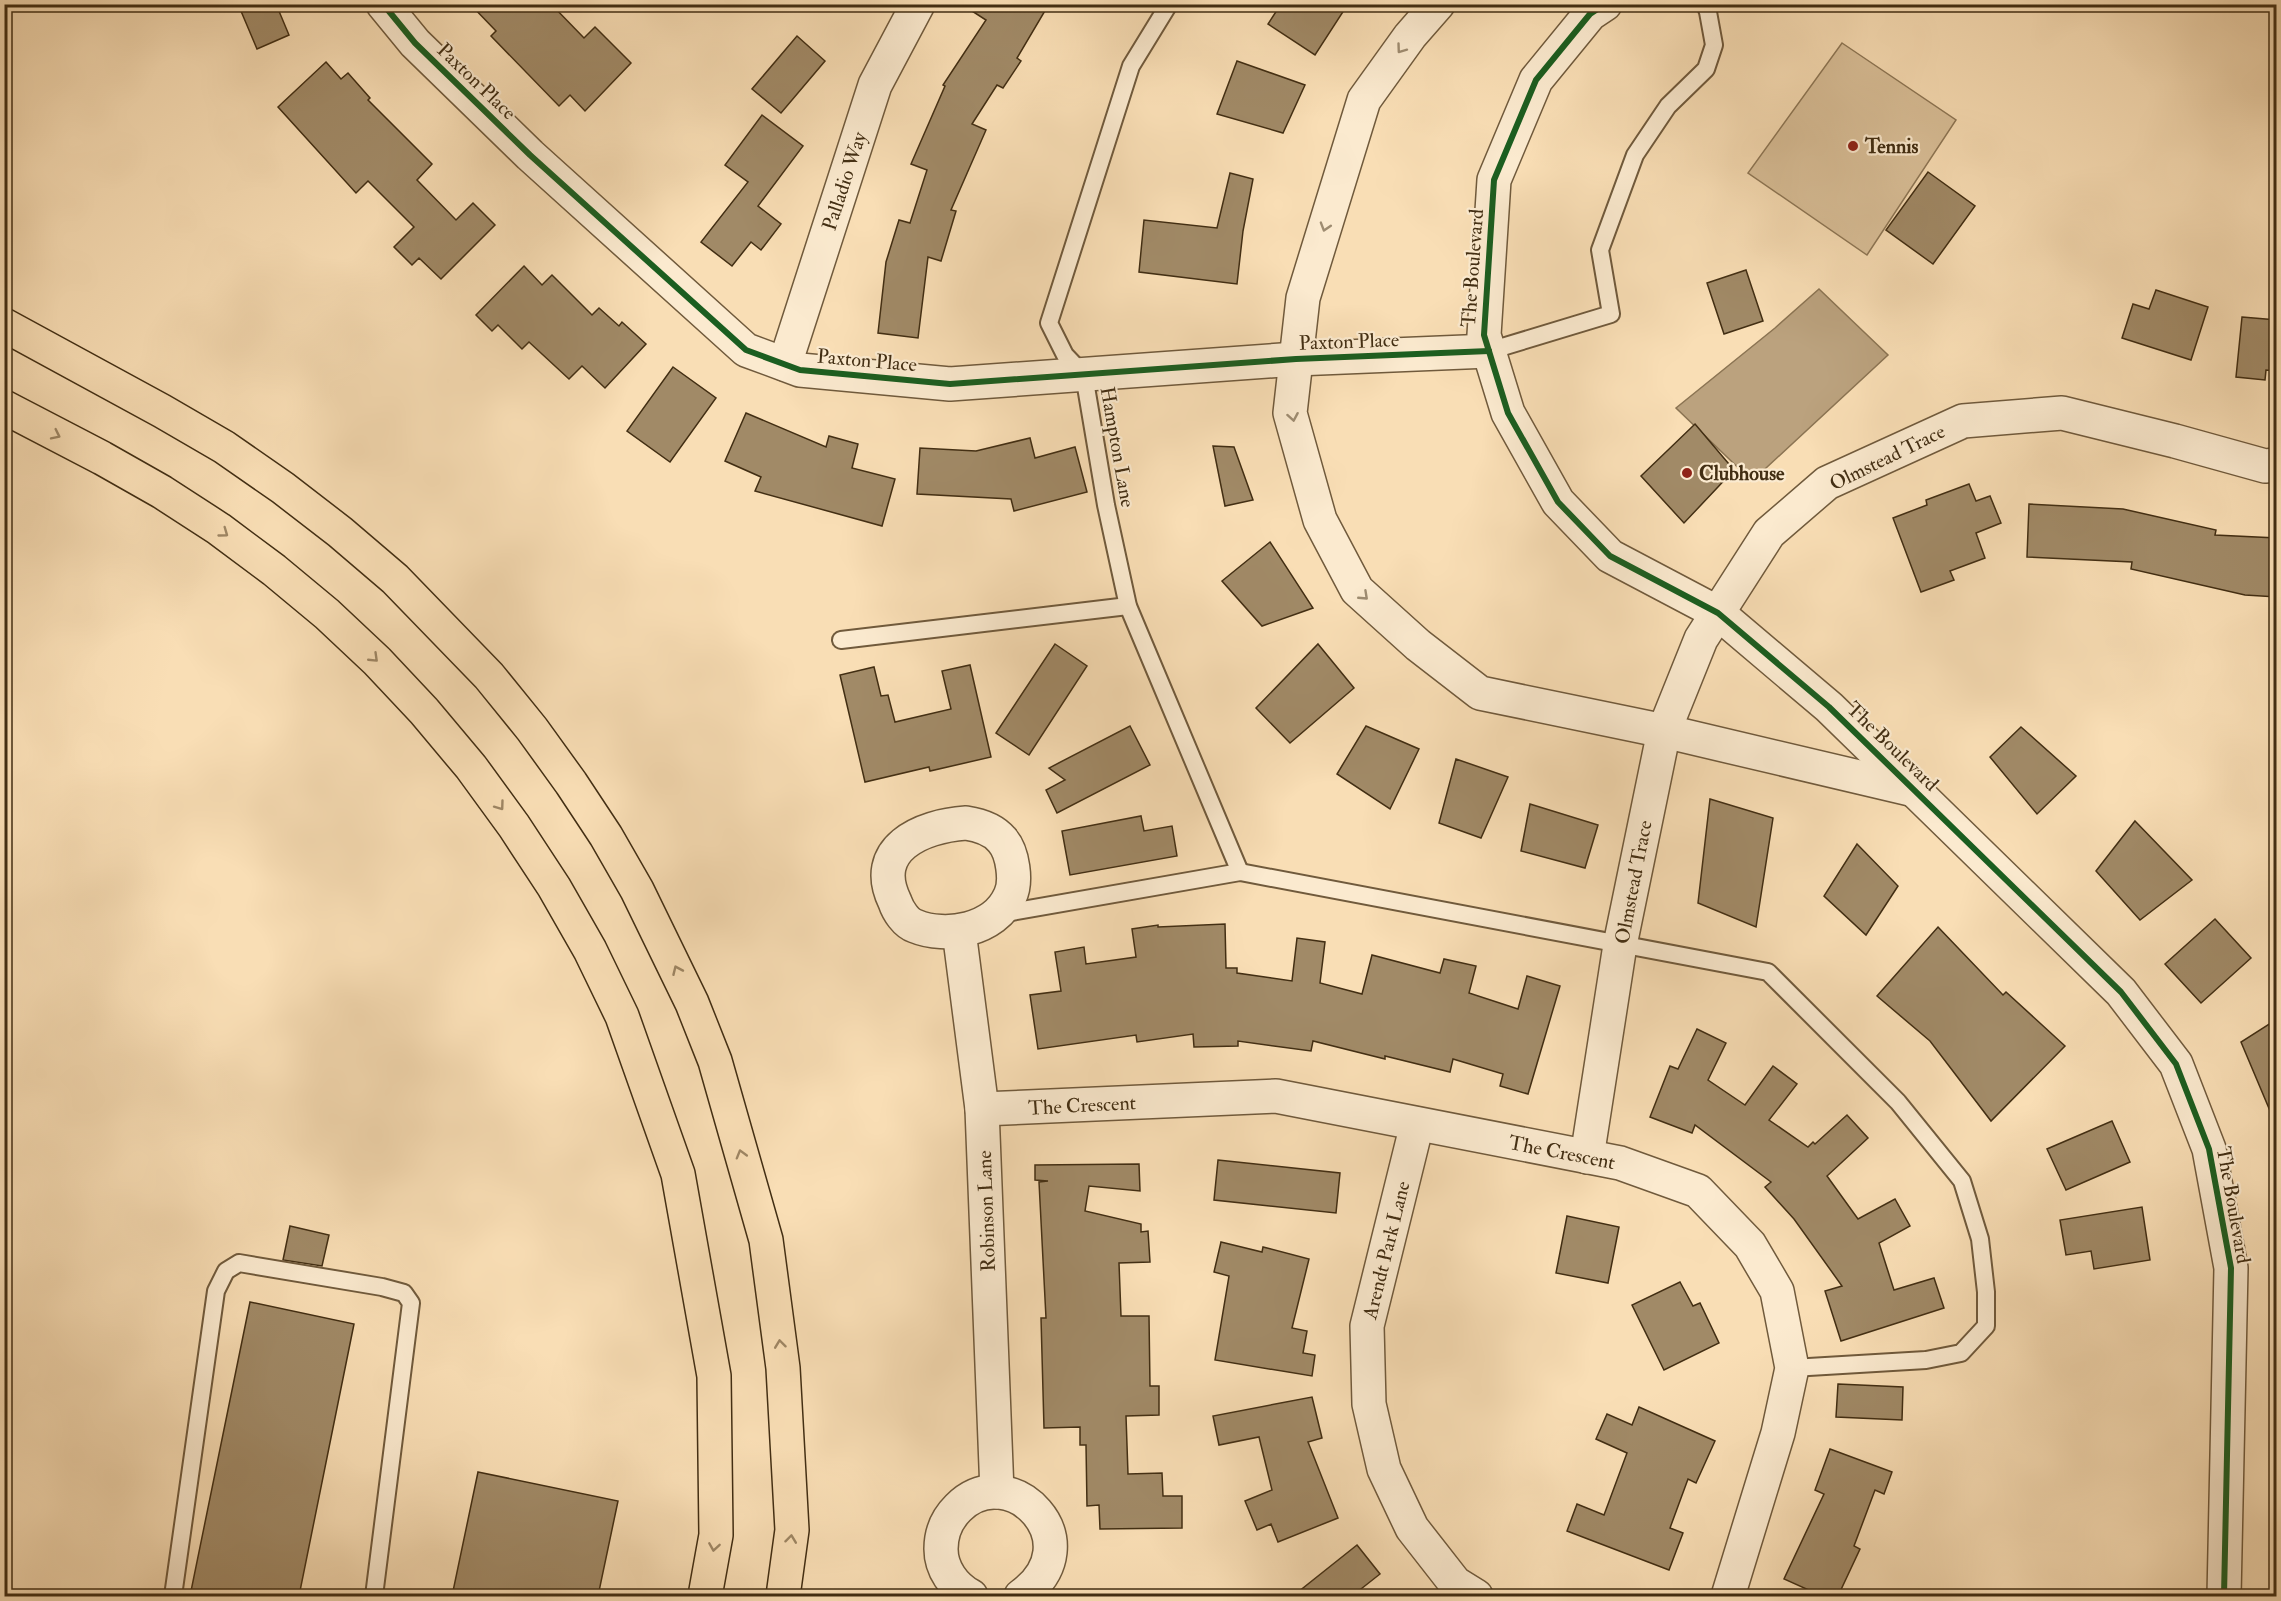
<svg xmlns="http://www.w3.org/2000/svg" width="2281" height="1601" viewBox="0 0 2281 1601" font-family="'IM FELL Double Pica',serif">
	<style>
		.green { fill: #dac099; stroke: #8e7756; stroke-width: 1.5 }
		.water { fill: #bba27e; stroke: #8b7453; stroke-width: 1.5 }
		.building { fill: #a18a67; stroke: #422e13; stroke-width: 1.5 }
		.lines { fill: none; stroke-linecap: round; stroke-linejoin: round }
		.lane-casing { stroke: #705a3c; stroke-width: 20 }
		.street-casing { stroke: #705a3c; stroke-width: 36 }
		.primary-casing { stroke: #422e13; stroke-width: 36 }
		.lane { stroke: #fbeacf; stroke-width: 16 }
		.street { stroke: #fbeacf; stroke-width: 33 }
		.primary { stroke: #f9deb5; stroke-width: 33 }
		.cycleway-casing { stroke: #fbeacf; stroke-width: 10 }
		.cycleway { stroke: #1b5e20; stroke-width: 6 }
		.oneway { stroke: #9e8c71 }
		.oneway2 { stroke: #9e8664 }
		.poi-dot { fill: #8f2418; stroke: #fbeacf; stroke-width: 2 }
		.labels { text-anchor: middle; stroke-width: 4.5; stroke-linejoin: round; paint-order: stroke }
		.street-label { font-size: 20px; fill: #422e13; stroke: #fbeacf }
		.poi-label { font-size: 20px; font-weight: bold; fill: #422e13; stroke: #fbeacf; text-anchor: start }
	</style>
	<rect width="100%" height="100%" fill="#f9deb5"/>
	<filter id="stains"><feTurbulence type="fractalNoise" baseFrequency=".00333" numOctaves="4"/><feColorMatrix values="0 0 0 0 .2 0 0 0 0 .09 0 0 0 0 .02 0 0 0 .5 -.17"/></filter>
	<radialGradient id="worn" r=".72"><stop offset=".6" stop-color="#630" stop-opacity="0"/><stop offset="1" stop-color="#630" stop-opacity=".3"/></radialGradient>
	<polygon class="green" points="1842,43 1956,120 1867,255 1748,173"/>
	<polygon class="water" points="1819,289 1888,355 1752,481 1676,408 1775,328"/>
	<g class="building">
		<polygon points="238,4 276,4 289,35 257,49"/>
		<polygon points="470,4 551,4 584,38 595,27 631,63 585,111 570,95 559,106 491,36 496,31"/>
		<polygon points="961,4 1049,4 1017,58 1021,61 1003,88 997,85 972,124 986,130 951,210 956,211 941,261 928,257 918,338 878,333 886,262 899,220 910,223 927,170 911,164 945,86 943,85 986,20"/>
		<polygon points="1281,4 1348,4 1315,55 1268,24"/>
		<polygon points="797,36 825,61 781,113 752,89"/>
		<polygon points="1237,61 1305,85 1283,133 1217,114"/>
		<polygon points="326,62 341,79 348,73 370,98 368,100 432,164 417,180 456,220 473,203 495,225 441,279 419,258 412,265 394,247 414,227 368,181 356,193 278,107"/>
		<polygon points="762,115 803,146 758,206 781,224 761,250 751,242 732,266 701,242 748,182 725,165"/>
		<polygon points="1928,172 1975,206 1933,264 1886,230"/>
		<polygon points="1230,173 1253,179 1243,231 1237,284 1139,272 1144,220 1217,228"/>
		<polygon points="524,266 542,285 552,275 592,315 599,308 619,326 622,322 646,344 605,388 582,366 569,379 529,342 522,349 498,325 492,331 476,315"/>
		<polygon points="1746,270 1763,321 1724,334 1707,283"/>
		<polygon points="2156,290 2208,307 2191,360 2122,338 2133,304 2149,309"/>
		<polygon points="2242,317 2277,320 2277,371 2266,370 2265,380 2236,377"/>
		<polygon points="673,367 716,398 670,462 627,431"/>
		<polygon points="746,413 826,447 829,436 858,444 852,468 895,479 882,526 755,491 761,477 725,461"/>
		<polygon points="1695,424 1734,470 1684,523 1641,476"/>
		<polygon points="1030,438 1035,458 1075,447 1087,492 1014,511 1011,499 917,494 920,448 976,451"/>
		<polygon points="1213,446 1234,447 1253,500 1225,506"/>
		<polygon points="1969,484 1976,501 1990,496 2001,523 1976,533 1985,558 1950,571 1954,580 1921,592 1893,518 1927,505 1926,500"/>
		<polygon points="2029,504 2123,509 2216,530 2215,535 2277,538 2277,597 2245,595 2131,569 2132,562 2027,557"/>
		<polygon points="1270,542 1313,608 1262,626 1222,581"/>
		<polygon points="1055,644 1087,666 1029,755 996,733"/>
		<polygon points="1318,644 1354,688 1290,743 1256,708"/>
		<polygon points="970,665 991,757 930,771 929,767 865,782 840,675 874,667 881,696 888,695 895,722 951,709 942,671"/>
		<polygon points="1130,726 1150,765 1057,813 1046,790 1065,780 1049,768"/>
		<polygon points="1366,726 1419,749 1390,809 1337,774"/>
		<polygon points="2021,727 2076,776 2037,814 1990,757"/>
		<polygon points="1456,759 1508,777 1481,838 1439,823"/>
		<polygon points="1710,799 1773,818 1756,927 1698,903"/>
		<polygon points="1530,804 1598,825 1585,868 1521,851"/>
		<polygon points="1141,816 1144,831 1172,826 1177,856 1070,875 1062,831"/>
		<polygon points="2135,821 2192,880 2140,920 2096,871"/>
		<polygon points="1857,844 1898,886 1866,935 1824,896"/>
		<polygon points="2215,919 2251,958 2201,1003 2165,964"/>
		<polygon points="1225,924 1226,968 1237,968 1237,973 1292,981 1297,938 1325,942 1320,983 1362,994 1372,955 1440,973 1444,959 1476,966 1469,993 1518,1009 1527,976 1560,986 1528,1094 1500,1086 1503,1074 1453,1059 1450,1072 1385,1056 1385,1059 1313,1041 1311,1051 1238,1041 1238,1046 1194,1047 1193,1034 1137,1042 1136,1035 1038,1049 1030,995 1061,991 1055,952 1084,947 1086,964 1136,957 1132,929 1158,925 1158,927"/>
		<polygon points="1938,927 2003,995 2006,992 2065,1046 1991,1121 1930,1041 1877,996"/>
		<polygon points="2277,1019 2277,1125 2276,1125 2241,1042"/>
		<polygon points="1697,1029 1726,1043 1708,1080 1745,1105 1773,1066 1797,1084 1769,1120 1808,1147 1813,1142 1815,1144 1847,1115 1868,1138 1827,1176 1858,1219 1895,1199 1910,1226 1879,1243 1894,1290 1934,1278 1944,1308 1841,1341 1825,1291 1842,1286 1794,1219 1765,1187 1771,1182 1695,1125 1692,1133 1650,1117 1670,1066 1678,1069"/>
		<polygon points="2112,1121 2130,1162 2066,1190 2047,1149"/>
		<polygon points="1218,1160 1340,1173 1336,1213 1214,1200"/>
		<polygon points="1139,1164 1140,1191 1089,1186 1085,1211 1141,1224 1141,1232 1148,1231 1150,1262 1119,1263 1121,1316 1149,1316 1150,1386 1159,1386 1159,1415 1126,1416 1128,1474 1162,1473 1163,1496 1182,1496 1182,1528 1100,1529 1099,1505 1087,1506 1086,1445 1080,1445 1080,1427 1044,1428 1041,1318 1046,1318 1039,1182 1048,1181 1035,1180 1035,1165"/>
		<polygon points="2142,1207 2150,1260 2094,1269 2091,1251 2066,1255 2060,1220"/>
		<polygon points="1567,1216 1619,1227 1608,1283 1556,1273"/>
		<polygon points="290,1226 329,1235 322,1266 283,1260"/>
		<polygon points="1221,1242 1262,1252 1263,1247 1309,1259 1292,1328 1307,1331 1303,1353 1315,1355 1312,1376 1215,1360 1229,1276 1214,1272"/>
		<polygon points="1680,1282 1693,1306 1700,1303 1719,1343 1664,1370 1632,1305"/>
		<polygon points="250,1302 354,1324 299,1596 190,1596"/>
		<polygon points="1838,1384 1903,1387 1902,1420 1836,1417"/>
		<polygon points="1312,1397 1322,1438 1308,1442 1338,1518 1278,1542 1271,1524 1257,1530 1245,1501 1272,1490 1259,1437 1219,1445 1213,1416"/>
		<polygon points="1639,1407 1715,1441 1696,1483 1688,1479 1670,1528 1683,1533 1669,1570 1567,1531 1577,1504 1604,1515 1627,1453 1596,1439 1607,1414 1632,1425"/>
		<polygon points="1830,1449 1892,1472 1884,1494 1875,1490 1854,1546 1860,1549 1838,1596 1822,1596 1784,1579 1824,1494 1815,1490"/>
		<polygon points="478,1472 618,1501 598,1596 452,1596"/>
		<polygon points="1357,1545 1380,1574 1352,1596 1293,1596"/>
	</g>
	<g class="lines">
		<g class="lane-casing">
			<g id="lane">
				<polyline points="1169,4 1131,66 1049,323 1065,355 1084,375 1106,505 1128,606 1240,872"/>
				<polyline points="1489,351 1611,314 1600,250 1635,155 1668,106 1706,69 1714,45 1708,12 1705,4"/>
				<polyline points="841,640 1128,606"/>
				<polyline points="1000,914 1240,872 1768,972 1898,1102 1962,1181 1980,1239 1986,1292 1986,1326 1961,1353 1926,1360 1792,1368"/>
				<polyline points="173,1596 216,1291 226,1271 239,1263 382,1287 404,1293 411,1303 374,1596"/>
			</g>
		</g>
		<g class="street-casing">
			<g id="street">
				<polyline points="383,4 415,43 530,155 746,350 800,370 950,384 1296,359 1489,351"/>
				<polyline points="1438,4 1410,36 1364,100 1303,298 1290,413 1320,520 1357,590 1418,645 1480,693 1664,731 1914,790"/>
				<polyline points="1605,4 1590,14 1536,80 1494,180 1484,335 1508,413 1558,502 1610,556 1718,613 1829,707 2121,992 2176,1064 2209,1149 2231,1268 2224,1596"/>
				<polyline points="785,364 875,85 918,4"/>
				<path d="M966,823C979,825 993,829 1002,840C1013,852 1017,882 1010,896C995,930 946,939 915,926C906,923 898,911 895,902C869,849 921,826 966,823Z"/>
				<polyline points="959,931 982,1109 997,1492"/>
				<polyline points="982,1109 1276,1096 1620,1163 1698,1191 1750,1245 1777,1291 1792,1368 1778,1433 1728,1596"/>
				<polyline points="1417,1124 1367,1326 1369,1404 1384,1469 1412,1528 1455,1583 1476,1596"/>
				<polyline points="1587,1157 1620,945 1664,731 1701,639 1769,533 1827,483 1963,421 2062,413 2175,441 2265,466 2276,465"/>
				<path d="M971,1596C954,1587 941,1569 941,1549C941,1533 947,1519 958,1508C1009,1456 1096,1542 1021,1596"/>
			</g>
		</g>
		<g class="primary-casing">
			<g id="primary">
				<polyline points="4,325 162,411 224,447 283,488 340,532 395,579 489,676 532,729 571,783 606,836 637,890 692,1003 715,1061 766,1240 783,1368 792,1530 783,1596"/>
				<polyline points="4,407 102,458 162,492 219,529 274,570 327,614 377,661 424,711 471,767 514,826 554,887 590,950 622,1016 678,1174 714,1376 716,1535 705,1596"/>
			</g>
		</g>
		<use href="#lane" class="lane"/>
		<use href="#street" class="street"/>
		<use href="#primary" class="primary"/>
		<g class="cycleway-casing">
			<g id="cycleway">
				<polyline points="383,4 415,43 530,155 746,350 800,370 950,384 1296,359 1489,351"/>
				<polyline points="1605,4 1590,14 1536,80 1494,180 1484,335 1508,413 1558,502 1610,556 1718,613 1829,707 2121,992 2176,1064 2209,1149 2231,1268 2224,1596"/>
			</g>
		</g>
		<use href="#cycleway" class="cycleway"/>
	</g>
	<defs><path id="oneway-chevron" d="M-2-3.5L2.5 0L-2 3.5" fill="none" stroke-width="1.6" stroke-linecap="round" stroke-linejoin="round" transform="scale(1.5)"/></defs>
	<g class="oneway">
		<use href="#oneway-chevron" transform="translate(1401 49) rotate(126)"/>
		<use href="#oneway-chevron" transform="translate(1325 227) rotate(107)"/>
		<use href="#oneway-chevron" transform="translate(1293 417) rotate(80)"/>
		<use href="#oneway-chevron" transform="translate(1364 596) rotate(43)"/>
	</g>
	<g class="oneway2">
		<use href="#oneway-chevron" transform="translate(56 435) rotate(26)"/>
		<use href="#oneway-chevron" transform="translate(224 533) rotate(36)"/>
		<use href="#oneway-chevron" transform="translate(374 658) rotate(44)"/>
		<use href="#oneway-chevron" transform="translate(500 806) rotate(54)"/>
		<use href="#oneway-chevron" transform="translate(677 970) rotate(-114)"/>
		<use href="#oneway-chevron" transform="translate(741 1154) rotate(-106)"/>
		<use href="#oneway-chevron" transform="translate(780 1344) rotate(-97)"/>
		<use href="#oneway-chevron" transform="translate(791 1539) rotate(-83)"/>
		<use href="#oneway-chevron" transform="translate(714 1547) rotate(99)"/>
	</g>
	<g class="poi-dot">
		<circle cx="1853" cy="146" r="6"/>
		<circle cx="1687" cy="473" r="6"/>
	</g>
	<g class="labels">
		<g class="street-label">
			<text transform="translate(477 81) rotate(44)" y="7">Paxton Place</text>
			<text transform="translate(844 181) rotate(-72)" y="7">Palladio Way</text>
			<text transform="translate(1472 268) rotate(-86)" y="7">The Boulevard</text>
			<text transform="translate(1349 341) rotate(-2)" y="7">Paxton Place</text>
			<text transform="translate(867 360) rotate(5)" y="7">Paxton Place</text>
			<text transform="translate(1118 447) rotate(80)" y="7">Hampton Lane</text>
			<text transform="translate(1887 457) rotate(-26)" y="7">Olmstead Trace</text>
			<text transform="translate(1893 746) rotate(44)" y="7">The Boulevard</text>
			<text transform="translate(1633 882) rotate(-79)" y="7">Olmstead Trace</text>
			<text transform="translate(1082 1105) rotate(-3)" y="7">The Crescent</text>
			<text transform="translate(1562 1152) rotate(11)" y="7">The Crescent</text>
			<text transform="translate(2234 1205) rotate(80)" y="7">The Boulevard</text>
			<text transform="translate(986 1211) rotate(-92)" y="7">Robinson Lane</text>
			<text transform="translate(1386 1250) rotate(-76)" y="7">Arendt Park Lane</text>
		</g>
		<g class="poi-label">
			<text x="1865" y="153">Tennis</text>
			<text x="1699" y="480">Clubhouse</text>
		</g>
	</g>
	<rect width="2281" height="1601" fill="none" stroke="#f9deb5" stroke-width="24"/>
	<rect x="6" y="6" width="2269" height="1589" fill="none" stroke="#422e13" stroke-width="3"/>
	<rect x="12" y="12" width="2257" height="1577" fill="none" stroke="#422e13" stroke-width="1.5"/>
	<rect width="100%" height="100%" filter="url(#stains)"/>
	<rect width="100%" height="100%" fill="url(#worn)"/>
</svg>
